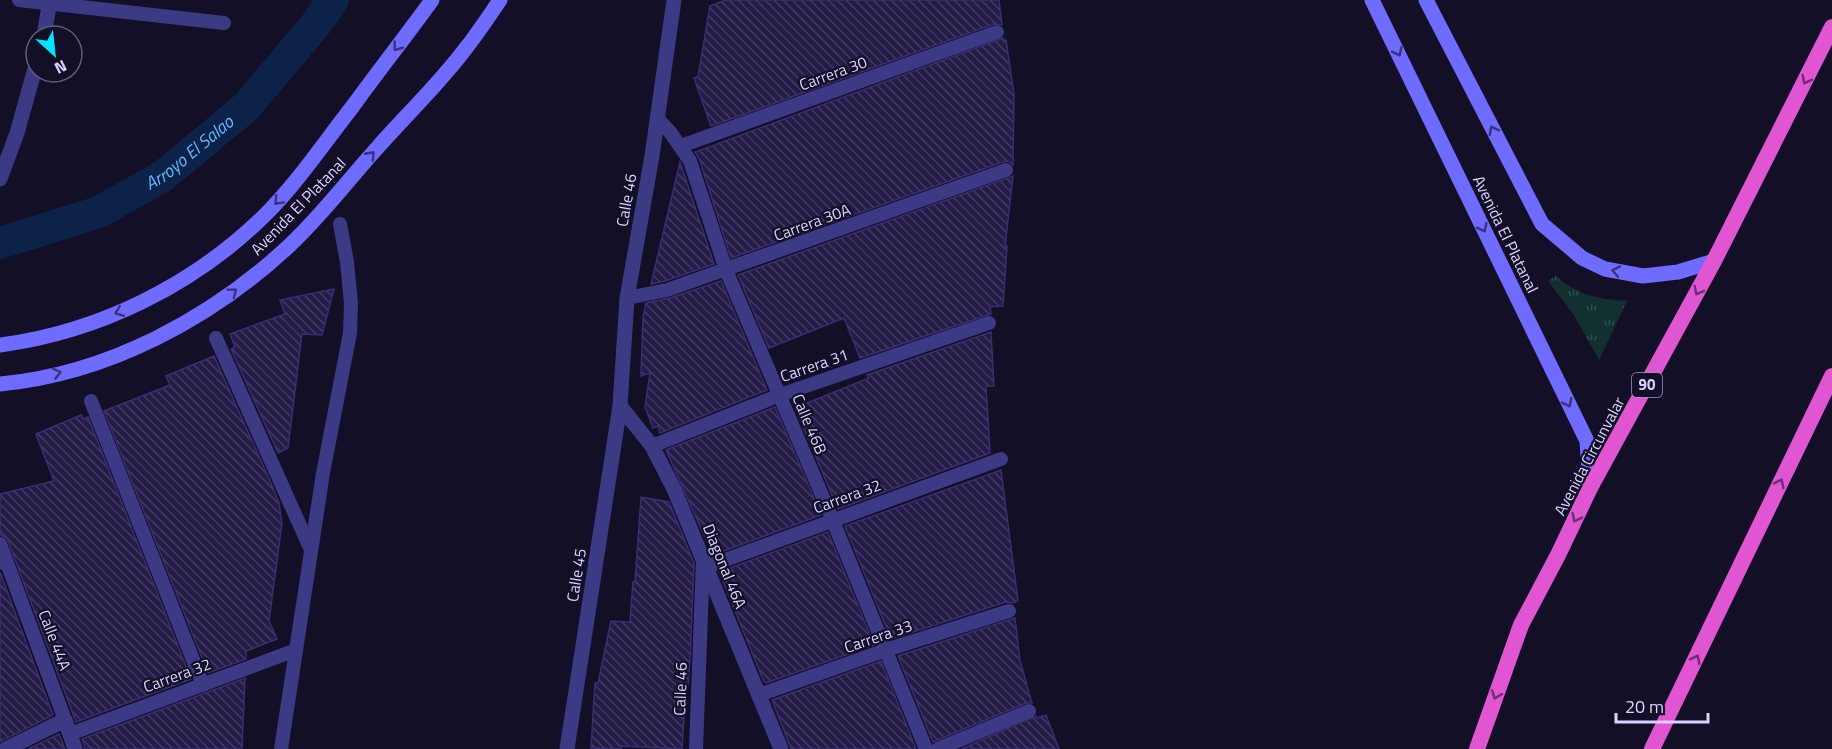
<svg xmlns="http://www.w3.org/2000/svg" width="1832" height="749" viewBox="0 0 1832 749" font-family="'Titillium Web',sans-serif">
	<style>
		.grass { fill: url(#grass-tufts) }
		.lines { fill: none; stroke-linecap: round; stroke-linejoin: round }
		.canal { stroke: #0c2248; stroke-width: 32 }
		.building { fill: url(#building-back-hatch); stroke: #3b2d73; stroke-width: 1.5 }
		.service { stroke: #3d3a85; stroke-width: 14 }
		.minor { stroke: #3d3a85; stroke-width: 15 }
		.tertiary { stroke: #3d3a85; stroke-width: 15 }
		.secondary { stroke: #6f6bff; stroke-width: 15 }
		.trunk { stroke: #e055d1; stroke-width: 16 }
		.oneway { stroke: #38347d }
		.oneway2 { stroke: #6f2e73 }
		.labels { text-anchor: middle; stroke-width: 4.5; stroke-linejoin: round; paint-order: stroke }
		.shield { fill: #130f26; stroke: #9e99be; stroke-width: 1.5 }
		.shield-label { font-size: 15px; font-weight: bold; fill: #d9d4ff }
		.street-label { font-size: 16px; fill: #d9d4ff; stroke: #130f26 }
		.water-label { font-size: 18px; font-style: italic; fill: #62b6ff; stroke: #130f26 }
	</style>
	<defs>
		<pattern id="grass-tufts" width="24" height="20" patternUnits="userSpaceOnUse" patternTransform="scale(1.5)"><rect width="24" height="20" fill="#12302f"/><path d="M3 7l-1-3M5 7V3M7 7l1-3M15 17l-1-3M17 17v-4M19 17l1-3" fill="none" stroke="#344d4e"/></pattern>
		<pattern id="building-back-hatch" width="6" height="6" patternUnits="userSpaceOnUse" patternTransform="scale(1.5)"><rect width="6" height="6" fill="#241b47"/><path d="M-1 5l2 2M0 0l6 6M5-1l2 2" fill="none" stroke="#433b63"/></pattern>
	</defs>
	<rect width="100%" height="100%" fill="#130f26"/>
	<path class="grass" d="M1556,276C1577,295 1599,299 1627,301L1599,360L1574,315L1548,281Z"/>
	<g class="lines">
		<path class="canal" id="s1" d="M0,243L99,212L163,176L246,107L316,24L333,0"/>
	</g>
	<g class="building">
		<polygon points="725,0 999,0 1002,25 994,24 711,126 694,78 698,77 710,6"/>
		<polygon points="1003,38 1004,41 1006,40 1014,94 1013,165 1008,161 1003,162 731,258 699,158 695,152"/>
		<polygon points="680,162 714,264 665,281 651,284"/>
		<polygon points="1013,176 1005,247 1007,246 1003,306 990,307 991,314 860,358 844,318 769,348 738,275"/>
		<polygon points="721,281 767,390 660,433 658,426 653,428 645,407 650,373 641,376 643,317 646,303 670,298"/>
		<polygon points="334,289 322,335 302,334 288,448 278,453 231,349 235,347 230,334 285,314 280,300"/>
		<polygon points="991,332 994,386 986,386 990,453 838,509 795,408 869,378 867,375"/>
		<polygon points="214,356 271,483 279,503 282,523 269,621 277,639 246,651 246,659 208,673 104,411 170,385 166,376"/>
		<polygon points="775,407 821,515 713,555 706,536 706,540 666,450"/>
		<polygon points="81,415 83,419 88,417 191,679 76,722 8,541 5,537 0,535 0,494 54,481 36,434"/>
		<polygon points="1001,470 1018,601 1013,603 1006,602 891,639 845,526"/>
		<polygon points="641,497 669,502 694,563 690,660 688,685 686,685 682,749 621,746 621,749 591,748 595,683 598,683 611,621 630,622 633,582 635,582"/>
		<polygon points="828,532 874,645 766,683 764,682 719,572"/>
		<polygon points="0,572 53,715 0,742"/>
		<polygon points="1015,618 1020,661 1032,703 1026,703 933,742 898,656"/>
		<polygon points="881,661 916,749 791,749 772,700"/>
		<polygon points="245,678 242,749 85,749 82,739"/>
		<polygon points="1046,715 1059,749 961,749 1036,716 1037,718"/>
		<polygon points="59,734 65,749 28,749"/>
	</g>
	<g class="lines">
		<g class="service">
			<polyline points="19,0 224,23"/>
			<polyline points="657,118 670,132 690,161 726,270 833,521 926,749"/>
			<polyline points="681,146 997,32"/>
			<polyline points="627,298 667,290 1006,170"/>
			<polyline points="216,338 311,550"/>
			<polyline points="91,401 203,685"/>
			<polyline points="652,446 780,395 989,323"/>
			<polyline points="0,544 65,720"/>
			<polyline points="706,567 1001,459"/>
			<polyline points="759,695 886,650 1009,611"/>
			<polyline points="70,734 296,650"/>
			<polyline points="281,749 323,473 350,333 351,303 347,262 340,224"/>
			<polyline points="696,749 703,559"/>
			<polyline points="938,749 1029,711"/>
		</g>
		<g class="minor">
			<polyline points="620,406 652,446 674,489 781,749"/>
			<polyline points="0,562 5,560"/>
			<polyline points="6,749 65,720 75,749"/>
			<polyline points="567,749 620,406 627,298 652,156 674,0"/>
		</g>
		<g class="tertiary">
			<polyline points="44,36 50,0"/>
			<polyline points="0,179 17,133 36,65"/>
		</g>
		<g class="secondary">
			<polyline points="1372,0 1587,441 1590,488"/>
			<polyline points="1426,0 1542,224 1582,258 1605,269 1643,276 1678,272 1714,261"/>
			<path d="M0,345C99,332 194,285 265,215C298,182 324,143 353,106C379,70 406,36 432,0"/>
			<path d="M0,384C108,374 212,318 290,245C322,215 349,179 378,147C407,114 440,83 466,48C478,33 489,16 500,0"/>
		</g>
		<g class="trunk">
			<polyline points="1477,749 1521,625 1558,555 1590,488 1714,261 1832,27"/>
			<polyline points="1652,749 1832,376"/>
		</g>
	</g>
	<defs><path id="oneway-chevron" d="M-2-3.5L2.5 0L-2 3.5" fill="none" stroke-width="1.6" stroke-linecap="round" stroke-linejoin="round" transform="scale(1.5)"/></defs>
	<g class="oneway">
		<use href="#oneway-chevron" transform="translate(397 47) rotate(127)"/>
		<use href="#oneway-chevron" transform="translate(1398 52) rotate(64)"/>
		<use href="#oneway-chevron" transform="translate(1493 130) rotate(-117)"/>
		<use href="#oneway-chevron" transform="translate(371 155) rotate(-48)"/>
		<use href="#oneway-chevron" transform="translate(278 201) rotate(133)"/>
		<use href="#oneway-chevron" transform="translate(1483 228) rotate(64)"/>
		<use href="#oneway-chevron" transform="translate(1616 271) rotate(-169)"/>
		<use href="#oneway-chevron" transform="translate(233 292) rotate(-37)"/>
		<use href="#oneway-chevron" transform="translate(119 312) rotate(158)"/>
		<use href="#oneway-chevron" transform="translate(57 373) rotate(-14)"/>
		<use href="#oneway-chevron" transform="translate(1568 403) rotate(64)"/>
	</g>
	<g class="oneway2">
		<use href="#oneway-chevron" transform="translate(1806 80) rotate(117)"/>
		<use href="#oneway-chevron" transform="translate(1698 291) rotate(118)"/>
		<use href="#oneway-chevron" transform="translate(1780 483) rotate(-64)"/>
		<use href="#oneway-chevron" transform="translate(1576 518) rotate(116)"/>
		<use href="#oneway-chevron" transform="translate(1696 659) rotate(-64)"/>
		<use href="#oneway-chevron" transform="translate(1496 695) rotate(110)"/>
	</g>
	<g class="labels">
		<rect class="shield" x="1632" y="373" width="30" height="24" rx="4.5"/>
		<g class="shield-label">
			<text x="1647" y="390">90</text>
		</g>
		<g class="street-label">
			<text transform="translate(833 73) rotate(-20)" y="6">Carrera 30</text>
			<text transform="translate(626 200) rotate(-80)" y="6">Calle 46</text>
			<text transform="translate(298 206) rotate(-46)" y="6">Avenida El Platanal</text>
			<text transform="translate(812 222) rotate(-20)" y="6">Carrera 30A</text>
			<text transform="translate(1506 234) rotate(64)" y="6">Avenida El Platanal</text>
			<text transform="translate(814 365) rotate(-19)" y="6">Carrera 31</text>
			<text transform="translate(810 424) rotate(67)" y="6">Calle 46B</text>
			<text transform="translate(1589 456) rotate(-62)" y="6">Avenida Circunvalar</text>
			<text transform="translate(847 496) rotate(-20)" y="6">Carrera 32</text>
			<text transform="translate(725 566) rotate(68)" y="6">Diagonal 46A</text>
			<text transform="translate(576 575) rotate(-81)" y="6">Calle 45</text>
			<text transform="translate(878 636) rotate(-19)" y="6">Carrera 33</text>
			<text transform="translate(55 640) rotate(69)" y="6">Calle 44A</text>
			<text transform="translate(177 675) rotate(-20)" y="6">Carrera 32</text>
			<text transform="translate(680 689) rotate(-88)" y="6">Calle 46</text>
		</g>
		<g class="water-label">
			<text dy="6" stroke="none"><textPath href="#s1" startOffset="212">Arroyo El Salao</textPath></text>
		</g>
	</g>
	<g transform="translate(54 54) rotate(153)"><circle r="28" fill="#130f26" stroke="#625e7d" stroke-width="1.5"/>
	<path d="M0-4.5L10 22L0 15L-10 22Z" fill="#00e5ff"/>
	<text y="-9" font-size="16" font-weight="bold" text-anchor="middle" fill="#d9d4ff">N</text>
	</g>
	<path d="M1616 713v9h92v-9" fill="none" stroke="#d9d4ff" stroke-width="3"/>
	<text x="1625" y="713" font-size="18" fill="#d9d4ff" stroke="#130f26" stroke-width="4.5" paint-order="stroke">20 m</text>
</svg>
